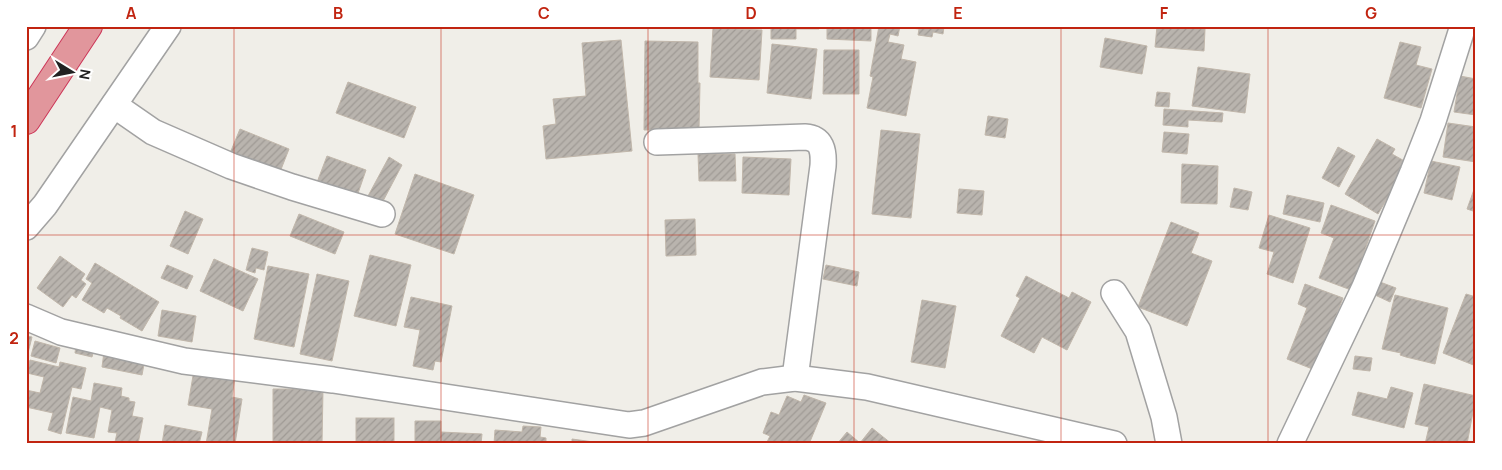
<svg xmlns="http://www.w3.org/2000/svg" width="1502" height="470" viewBox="0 0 1502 470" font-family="Manrope,sans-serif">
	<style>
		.building { fill: url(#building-hatch); stroke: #c1b7ab }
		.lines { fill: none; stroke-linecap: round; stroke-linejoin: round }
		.minor-casing { stroke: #a2a2a2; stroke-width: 28 }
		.highway-casing { stroke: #cd3658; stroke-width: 30 }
		.minor { stroke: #fff; stroke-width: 25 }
		.highway { stroke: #e1969c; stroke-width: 28 }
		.grid { fill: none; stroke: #c12410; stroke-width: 1; stroke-opacity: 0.55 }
		.neatline { fill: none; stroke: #c12410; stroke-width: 2 }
		.grid-label { font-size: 16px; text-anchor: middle; font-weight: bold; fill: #c12410 }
	</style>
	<defs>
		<pattern id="building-hatch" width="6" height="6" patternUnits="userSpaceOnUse" patternTransform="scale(1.25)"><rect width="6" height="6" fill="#b9b4ae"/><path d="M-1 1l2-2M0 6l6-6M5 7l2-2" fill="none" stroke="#9f9a95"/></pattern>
	</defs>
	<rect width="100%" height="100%" fill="#f0eee8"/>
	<g class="building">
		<polygon points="771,26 819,26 819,29 796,29 796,39 771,39"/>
		<polygon points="827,26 871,26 871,41 827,39"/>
		<polygon points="879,26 900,26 898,36 890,34 888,42 904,45 901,59 916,62 906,116 867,108 873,77 870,76"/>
		<polygon points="911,26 944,26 943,34 933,32 932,37 918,35 919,29 911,28"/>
		<polygon points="1157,26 1205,29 1204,51 1155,47"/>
		<polygon points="713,28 762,30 759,80 710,77"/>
		<polygon points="1105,38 1147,46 1142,74 1100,67"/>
		<polygon points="621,40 632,151 546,159 543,126 556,124 553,99 586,96 582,43"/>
		<polygon points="645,41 698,42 698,83 700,83 699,130 644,130"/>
		<polygon points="1400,42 1421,47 1416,65 1432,69 1421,108 1384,98"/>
		<polygon points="772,44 817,49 811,99 767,93"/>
		<polygon points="824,50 859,50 859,94 823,94"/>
		<polygon points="1198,67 1250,74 1245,113 1192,106"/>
		<polygon points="1460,76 1476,79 1476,115 1454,112"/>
		<polygon points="348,82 416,107 404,138 336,113"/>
		<polygon points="1157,92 1170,93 1169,107 1155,106"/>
		<polygon points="1164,109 1223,113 1222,122 1188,120 1188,127 1163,125"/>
		<polygon points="988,116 1008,119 1005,138 985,135"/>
		<polygon points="1448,123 1476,127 1476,162 1443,157"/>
		<polygon points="240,129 289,149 278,177 228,158"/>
		<polygon points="881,130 920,134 911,218 872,214"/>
		<polygon points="1164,132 1189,134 1187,154 1162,152"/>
		<polygon points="1377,139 1395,149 1392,154 1408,163 1378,214 1345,194"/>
		<polygon points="1338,147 1355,156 1339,187 1322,178"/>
		<polygon points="698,154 735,154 736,181 699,181"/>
		<polygon points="327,156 366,170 356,199 316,185"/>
		<polygon points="389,157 402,165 382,203 368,196"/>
		<polygon points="743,157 791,159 789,195 742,193"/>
		<polygon points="1431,161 1460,167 1452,200 1424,193"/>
		<polygon points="1182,164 1218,166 1217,204 1181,203"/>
		<polygon points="415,174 474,195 454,254 395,234"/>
		<polygon points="1476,184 1476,212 1467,209"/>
		<polygon points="1234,188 1252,192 1248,210 1230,207"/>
		<polygon points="959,189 984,191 982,215 957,213"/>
		<polygon points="1287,195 1324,203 1320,222 1283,214"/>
		<polygon points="1331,205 1375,221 1351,290 1319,278 1334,238 1321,233"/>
		<polygon points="185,211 203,219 188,254 170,246"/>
		<polygon points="299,214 344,232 335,254 290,236"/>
		<polygon points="1269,215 1310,228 1293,283 1267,274 1274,252 1259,248"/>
		<polygon points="695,219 696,255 666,256 665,220"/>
		<polygon points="1171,222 1199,233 1191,253 1212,261 1187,326 1138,307"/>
		<polygon points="252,248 268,252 264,270 256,268 255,273 246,270"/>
		<polygon points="370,255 411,265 396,326 354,316"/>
		<polygon points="60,256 85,274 81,280 86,284 76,298 72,295 63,307 37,288"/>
		<polygon points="214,259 258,279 243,311 200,291"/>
		<polygon points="95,263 159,302 142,331 120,318 121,316 107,308 104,313 82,300 92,283 86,279"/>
		<polygon points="167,265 193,276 187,289 161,278"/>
		<polygon points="826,265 859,272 857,286 823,279"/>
		<polygon points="268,266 309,274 294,347 254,339"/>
		<polygon points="317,274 349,281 332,361 300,354"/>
		<polygon points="1026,276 1069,298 1072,292 1091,302 1067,350 1042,337 1034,353 1001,336 1020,298 1016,296"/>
		<polygon points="1380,282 1396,288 1390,302 1375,295"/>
		<polygon points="1305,284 1343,298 1315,370 1287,359 1307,308 1298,304"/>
		<polygon points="1466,294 1476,297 1476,366 1443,353"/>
		<polygon points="1395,295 1448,308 1435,364 1406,357 1400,355 1401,353 1382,349"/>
		<polygon points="411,297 452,306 441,362 435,361 433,370 413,366 420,330 404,327"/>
		<polygon points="922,300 956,306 945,368 911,362"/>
		<polygon points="162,310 196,316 192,342 158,336"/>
		<polygon points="26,336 32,337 28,353 26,353"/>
		<polygon points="35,341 60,348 56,363 31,356"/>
		<polygon points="76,345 94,349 92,357 75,353"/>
		<polygon points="104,352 145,359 142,375 102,367"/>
		<polygon points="1355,356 1372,358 1370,371 1353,369"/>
		<polygon points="30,360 59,367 60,362 86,368 81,389 72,387 61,434 48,430 53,413 26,407 26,390 40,393 44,377 27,373"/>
		<polygon points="194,370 235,377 232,397 242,399 235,444 206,444 212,409 188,405"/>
		<polygon points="94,383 122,388 121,396 129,398 129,401 135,402 132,416 143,418 138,444 115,442 117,433 108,432 112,410 100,407 94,438 66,433 73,397 91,401"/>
		<polygon points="1424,384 1476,396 1467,444 1425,444 1429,427 1415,424"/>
		<polygon points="1391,387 1413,393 1404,428 1352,415 1358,392 1387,399"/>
		<polygon points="273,389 323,389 322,444 273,443"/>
		<polygon points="804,395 826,403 809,444 766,444 770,436 763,433 771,412 779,415 787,396 801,402"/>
		<rect x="356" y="418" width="38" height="26"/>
		<polygon points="415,421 441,421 441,432 482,434 481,444 415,444"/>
		<polygon points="165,425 202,432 199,444 162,444"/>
		<polygon points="523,426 541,427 540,437 546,438 546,444 494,444 495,430 522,432"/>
		<polygon points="872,428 892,444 837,444 847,432 860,443"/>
		<polygon points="572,439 601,443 601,444 572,444"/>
	</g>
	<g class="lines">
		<g class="minor-casing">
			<g id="minor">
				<polyline points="26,37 33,26"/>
				<polyline points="114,105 153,132 231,166 292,187 382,214"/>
				<path d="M657,142L805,137C822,138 824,151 823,166L795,378"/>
				<polyline points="26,227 45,205 168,26"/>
				<polyline points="1114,293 1138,331 1164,417 1169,444"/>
				<polyline points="26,317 61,332 184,361 333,380 629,425 644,423 762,382 795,378 867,387 1114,444"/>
				<polyline points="1290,444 1364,289 1413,172 1433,121 1463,26"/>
			</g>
		</g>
		<g class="highway-casing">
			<polyline id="highway" points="26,120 88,26"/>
		</g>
		<use href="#minor" class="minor"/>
		<use href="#highway" class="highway"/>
	</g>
	<path class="grid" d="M234,26V444M441,26V444M648,26V444M854,26V444M1061,26V444M1268,26V444M26,235H1476"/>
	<rect width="1502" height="470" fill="none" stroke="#ffffff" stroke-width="55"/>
	<g transform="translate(72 72) rotate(100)" stroke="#ffffff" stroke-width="4" paint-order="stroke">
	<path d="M0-4L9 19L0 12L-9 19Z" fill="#212121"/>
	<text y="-8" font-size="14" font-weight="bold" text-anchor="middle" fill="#212121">N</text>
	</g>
	<rect x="28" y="28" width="1446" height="414" class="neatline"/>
	<g class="grid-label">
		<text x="131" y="19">A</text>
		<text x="338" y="19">B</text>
		<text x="544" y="19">C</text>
		<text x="751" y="19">D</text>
		<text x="958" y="19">E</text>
		<text x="1164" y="19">F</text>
		<text x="1371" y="19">G</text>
		<text x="14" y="137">1</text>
		<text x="14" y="344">2</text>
	</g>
</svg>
